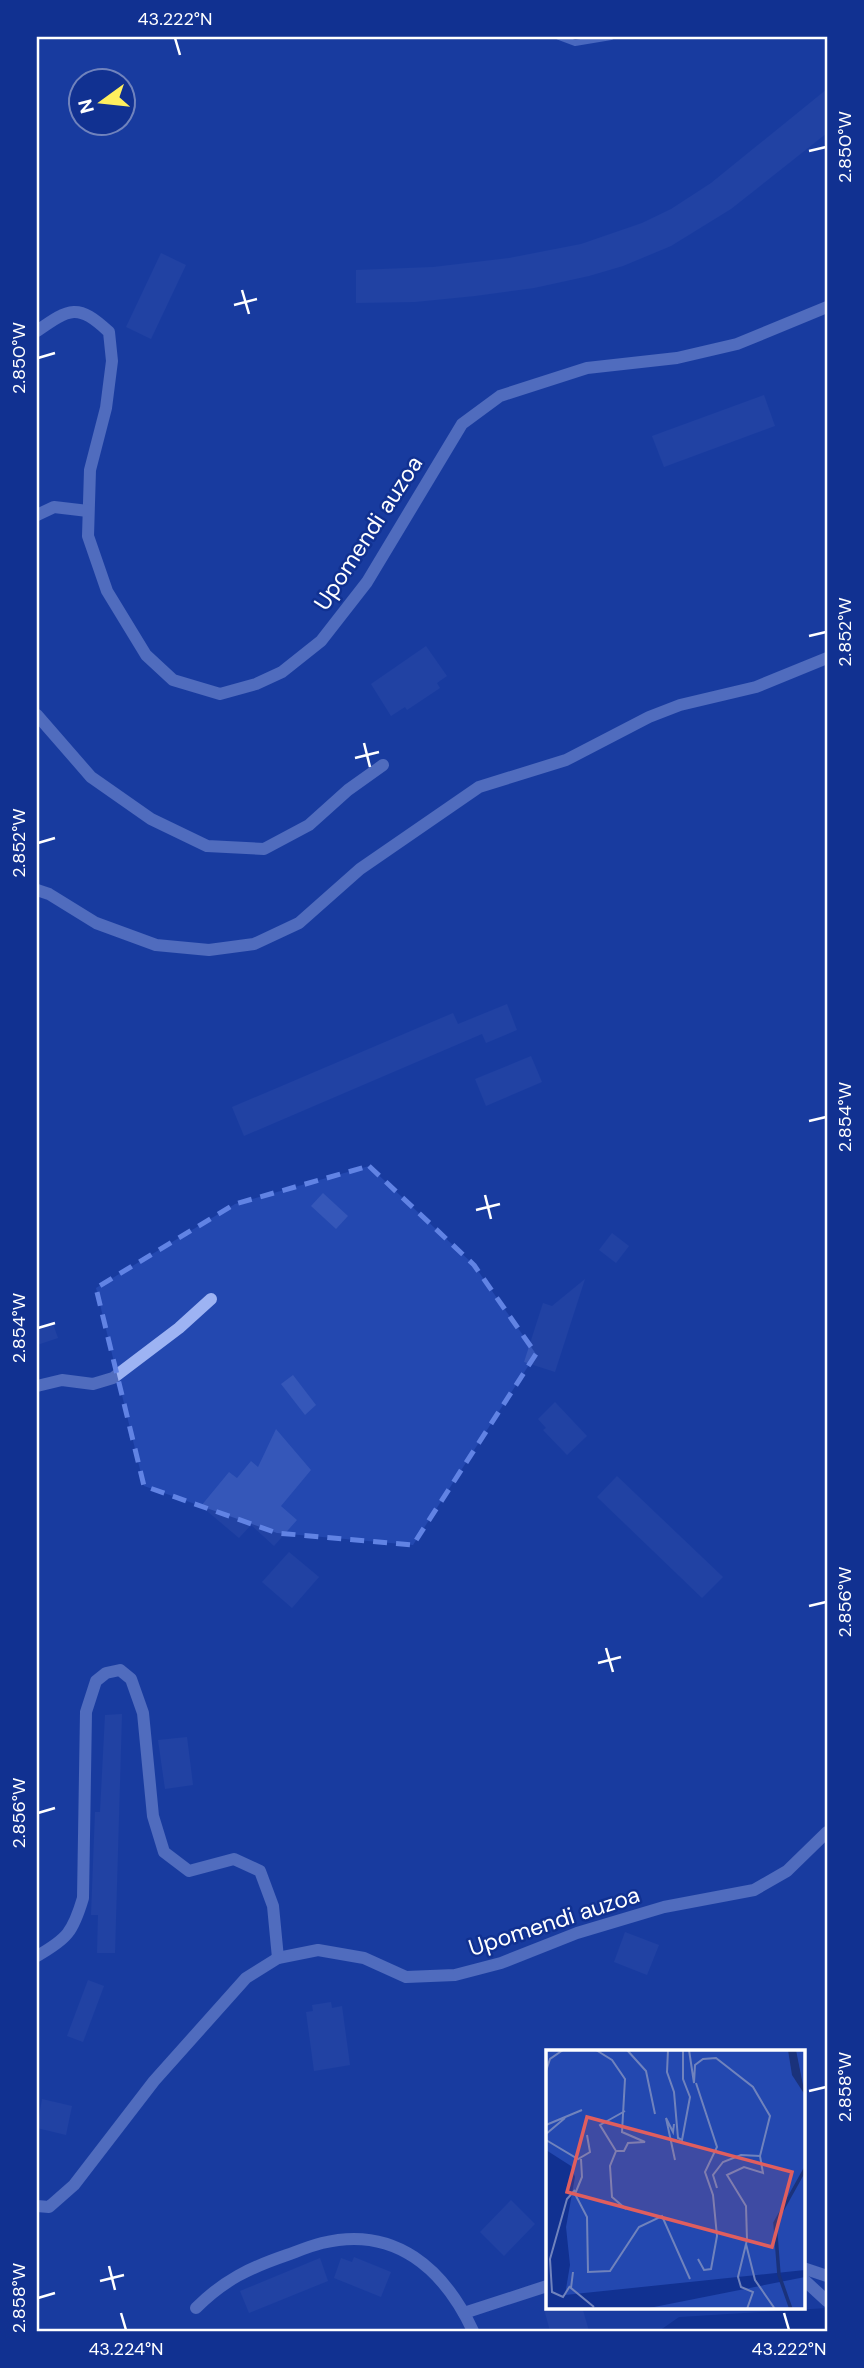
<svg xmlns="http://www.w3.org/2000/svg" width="864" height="2368" viewBox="0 0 864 2368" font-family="'DM Sans',sans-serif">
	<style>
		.green { fill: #2348b0; fill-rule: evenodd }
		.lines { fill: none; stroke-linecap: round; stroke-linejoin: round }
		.stream { stroke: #8eabf6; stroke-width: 6 }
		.building { fill: #3557b9 }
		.minor { stroke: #9db3f3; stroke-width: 12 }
		.marked { fill: none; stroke: #6183e4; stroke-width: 5; stroke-dasharray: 14 9; stroke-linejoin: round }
		.ticks { fill: none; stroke: #fff; stroke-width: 2.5 }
		.labels { text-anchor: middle; stroke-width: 5; stroke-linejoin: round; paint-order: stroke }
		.street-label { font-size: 23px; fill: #fff; stroke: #113191 }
		.inset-river { fill: none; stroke: #1a327b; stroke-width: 3.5 }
		.inset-road { fill: none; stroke: #7083bd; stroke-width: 2 }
		.view { fill: #e05e5e; fill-opacity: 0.15; stroke: #e05e5e; stroke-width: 3.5 }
		.inset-edge { fill: none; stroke: #fff; stroke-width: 3.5 }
		.neatline { fill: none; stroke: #fff; stroke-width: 2.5 }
		.ticks-label { font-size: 18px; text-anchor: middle; fill: #fff }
	</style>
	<rect width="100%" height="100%" fill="#113191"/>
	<path class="green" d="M37,37H827V2308L679,2317L659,2331H37ZM80,80H122V122H80ZM547,2051H803V2307H547Z"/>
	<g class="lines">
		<polyline class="stream" points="559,37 575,43 611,37"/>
	</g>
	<g class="building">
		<polygon points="827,89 827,133 731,209 671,246 623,266 589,276 534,288 475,296 415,302 356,303 356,270 433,267 509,258 581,244 642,223 671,209 711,183"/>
		<polygon points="161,253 186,265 151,339 126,327"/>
		<polygon points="764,395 775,426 664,467 652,436"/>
		<polygon points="426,646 447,676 437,683 440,688 407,710 405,707 391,716 371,684"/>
		<polygon points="507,1004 517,1030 486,1043 482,1034 244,1136 232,1107 453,1013 458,1024"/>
		<polygon points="531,1056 542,1082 486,1106 475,1079"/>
		<polygon points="323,1193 348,1216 336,1229 311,1206"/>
		<polygon points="612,1233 629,1246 616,1263 599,1250"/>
		<polygon points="585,1279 555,1372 524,1362 543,1303 552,1306"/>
		<polygon points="53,1324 58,1338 37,1345 37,1330"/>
		<polygon points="293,1375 316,1405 305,1415 281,1384"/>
		<polygon points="555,1402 587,1436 567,1455 543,1430 546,1428 538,1419"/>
		<polygon points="276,1429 311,1470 281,1506 297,1520 274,1546 251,1525 239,1538 201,1506 229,1472 237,1478 251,1461 258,1467"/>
		<polygon points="617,1476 723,1577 702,1598 597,1497"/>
		<polygon points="289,1552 319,1577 292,1608 262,1582"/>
		<polygon points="122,1714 115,1953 97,1953 98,1915 91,1915 95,1812 100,1812 105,1715"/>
		<polygon points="187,1737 193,1785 165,1789 158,1740"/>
		<polygon points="625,1932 659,1945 647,1975 614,1962"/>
		<polygon points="88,1980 104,1986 83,2042 67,2036"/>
		<polygon points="331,2002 332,2008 342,2006 350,2065 314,2071 306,2012 313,2011 312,2005"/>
		<polygon points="42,2099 72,2106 66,2135 37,2128"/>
		<polygon points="511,2200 535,2224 504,2256 480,2232"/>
		<polygon points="354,2257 391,2272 381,2297 334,2278 341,2258 352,2262"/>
		<polygon points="320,2258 328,2281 249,2313 240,2291"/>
		<polygon points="554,2307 582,2307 589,2331 550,2331 544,2309"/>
	</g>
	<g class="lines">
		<g class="minor">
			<path d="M37,331C70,308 78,303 109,332L112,361L106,408L90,470L88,536L107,591L146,655L173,680L220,694L256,684L282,672L321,641L367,582L462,424L500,396L587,368L677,358L737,344L827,307"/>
			<polyline points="37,515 54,507 88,511"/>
			<polyline points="37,715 91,777 151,819 207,846 264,849 309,825 348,790 383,765"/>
			<polyline points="37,890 49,894 96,923 156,945 209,950 254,944 299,923 360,869 479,787 566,760 649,717 680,705 756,687 827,658"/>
			<polyline points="37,1386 62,1380 93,1384 113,1378 179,1328 211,1299"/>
			<path d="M37,1956C67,1939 73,1932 83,1898L86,1712L96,1681L106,1673L120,1670L131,1679L143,1713L153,1816L164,1852L189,1871L234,1859L260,1871L273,1906L278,1958"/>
			<polyline points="37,2206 49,2207 74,2185 154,2081 246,1978 278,1958 318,1950 364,1958 406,1977 455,1975 501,1963 577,1933 664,1907 754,1890 787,1871 827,1832"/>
			<polyline points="803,2268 827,2276"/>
			<polyline points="803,2279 827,2301"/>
			<path d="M196,2308C224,2280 249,2268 287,2255C298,2251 310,2246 322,2243C395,2225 444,2269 473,2331"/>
			<polyline points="464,2313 547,2286"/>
		</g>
	</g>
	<path d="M0 0H864V2368H0ZM369,1166L474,1265L536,1354L413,1545L277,1533L144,1486L96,1288L235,1204Z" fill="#113191" fill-opacity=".55" fill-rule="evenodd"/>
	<path class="marked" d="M369,1166L474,1265L536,1354L413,1545L277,1533L144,1486L96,1288L235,1204Z"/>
	<path class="ticks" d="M175,38L180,55M809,151L826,147M242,290L249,314M234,305L257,299M38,358L55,353M809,636L826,632M364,743L370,767M355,758L379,752M38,843L55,838M809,1121L826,1117M485,1195L491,1219M476,1210L500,1204M38,1328L55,1323M809,1606L826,1602M606,1648L613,1672M598,1663L621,1657M38,1813L55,1808M809,2091L826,2087M109,2266L115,2290M100,2281L124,2275M38,2298L55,2293M121,2313L126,2330M784,2313L789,2330"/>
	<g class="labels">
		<g class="street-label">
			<text transform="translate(368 533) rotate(-57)" y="8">Upomendi auzoa</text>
			<text transform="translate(554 1921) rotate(-18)" y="8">Upomendi auzoa</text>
		</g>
	</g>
	<g transform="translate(546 2050)">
		<rect width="259" height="259" fill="#113191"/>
		<path d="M0,0H259V220L19,245L24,215L20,177L29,127L25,116L0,100ZM259,227V259H98Z" fill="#2348b0"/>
		<path d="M242,0H250L259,45L246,25Z" fill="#1a327b"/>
		<path class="inset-river" d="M245,259L233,225L229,173L259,119"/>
		<path class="inset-road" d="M50,0L66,10L79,29L76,82L99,92L82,93L78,101H70M81,0L100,21L109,64M122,0L121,22L128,42L132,88L136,90L144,47L137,29V0M143,0L148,33L149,15L157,9L170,8L207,37L224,66L214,106L217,123L198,117L181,125L200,156L201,190L192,227L195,237L207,242L201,259M0,21L4,9L17,0M150,33L171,97L159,122L167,145L171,186L165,219L158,220L152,209M79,61L54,75L70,101L64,116L66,147L80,159M128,74L127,82L120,68L129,110M0,75L36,60M0,84L19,68M0,90L32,109L44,102L41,85M35,109L36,127L29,144L41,167L42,222L64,221L93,177L116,166L144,229M171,138L167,125L177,112L195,105L214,106M200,194L209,230L229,259M27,222L25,238L48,257M24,236L17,247L6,242L4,209L21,149L29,140"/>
		<path class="view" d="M41,67L246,122L226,197L21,142Z"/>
		<rect width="259" height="259" class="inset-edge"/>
	</g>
	<rect width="864" height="2368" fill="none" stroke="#113191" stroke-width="77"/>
	<g transform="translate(102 102) rotate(255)"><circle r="33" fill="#113191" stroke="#7083bd" stroke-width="2"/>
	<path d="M0-5L12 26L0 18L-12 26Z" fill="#ffef5e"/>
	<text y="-10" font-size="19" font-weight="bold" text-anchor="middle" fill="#ffffff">N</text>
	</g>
	<rect x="38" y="38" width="788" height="2292" class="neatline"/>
	<g class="ticks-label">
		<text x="175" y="25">43.222°N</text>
		<text transform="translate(845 147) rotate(-90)" y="6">2.850°W</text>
		<text transform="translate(19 358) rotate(-90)" y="6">2.850°W</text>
		<text transform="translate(845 632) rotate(-90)" y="6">2.852°W</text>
		<text transform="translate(19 843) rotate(-90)" y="6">2.852°W</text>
		<text transform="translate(845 1117) rotate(-90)" y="6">2.854°W</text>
		<text transform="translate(19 1328) rotate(-90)" y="6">2.854°W</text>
		<text transform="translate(845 1602) rotate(-90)" y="6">2.856°W</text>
		<text transform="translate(19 1813) rotate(-90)" y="6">2.856°W</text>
		<text transform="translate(845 2087) rotate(-90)" y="6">2.858°W</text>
		<text transform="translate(19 2298) rotate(-90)" y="6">2.858°W</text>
		<text x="126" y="2355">43.224°N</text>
		<text x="789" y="2355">43.222°N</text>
	</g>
</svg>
